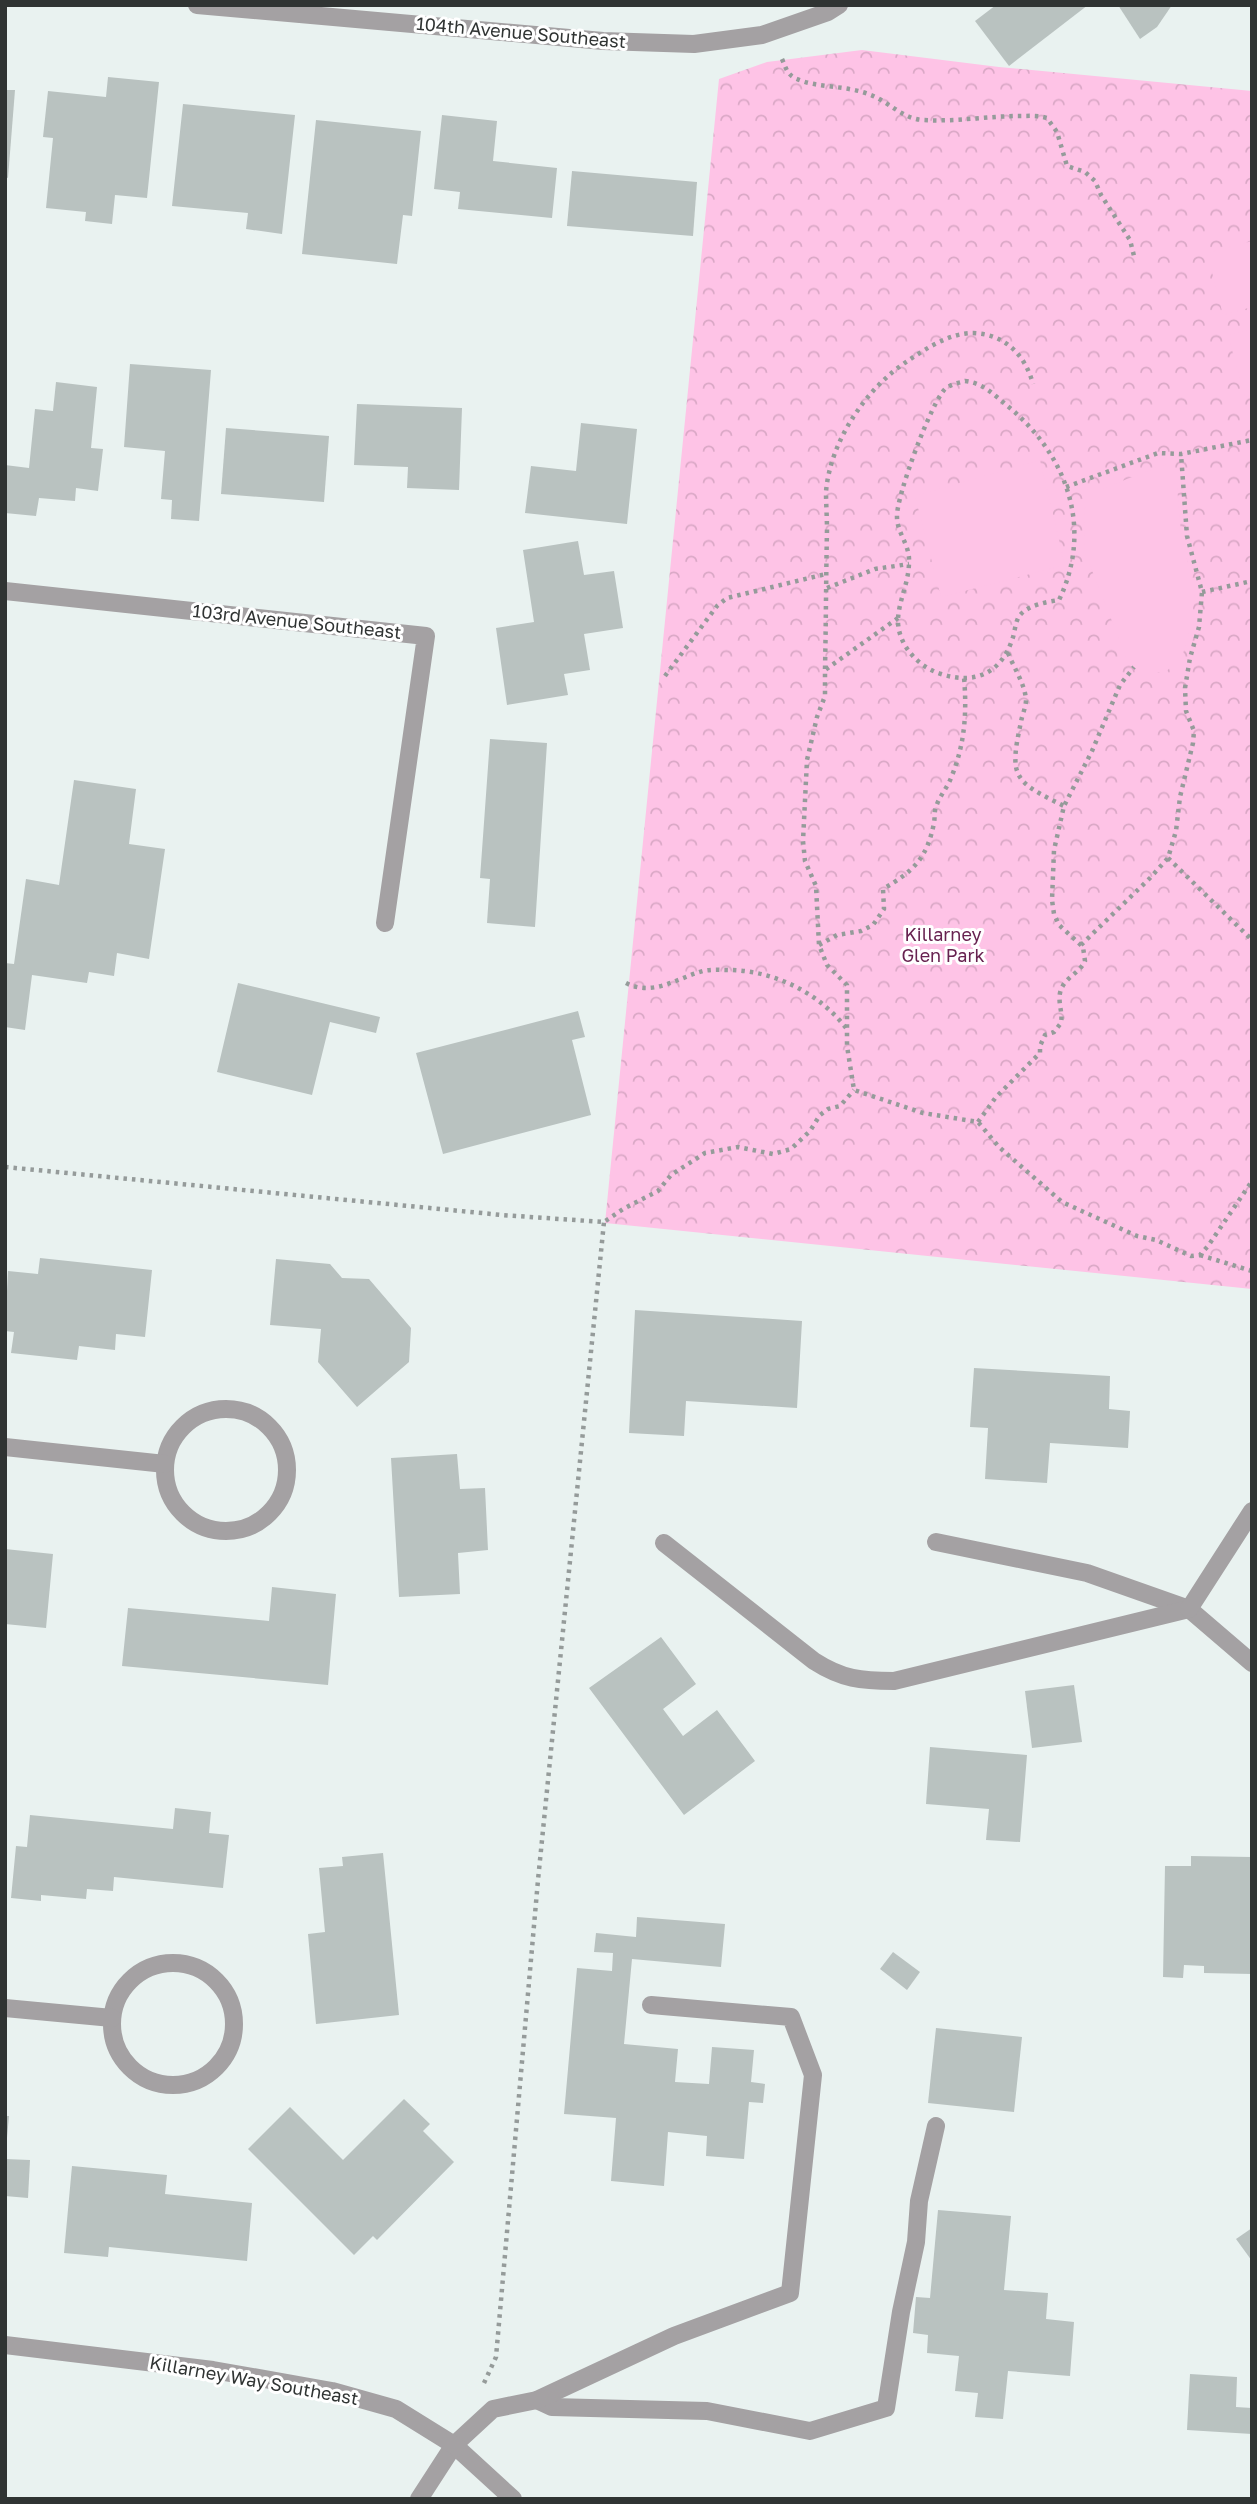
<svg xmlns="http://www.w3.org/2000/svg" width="1257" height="2504" viewBox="0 0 1257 2504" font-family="'Golos Text',sans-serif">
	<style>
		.park { fill: url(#park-crowns) }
		.pitch { fill: #fec3e6 }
		.building { fill: #b9c2c0 }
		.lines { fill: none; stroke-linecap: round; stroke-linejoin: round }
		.path { stroke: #959b9a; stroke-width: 4.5; stroke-dasharray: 3.5 5; stroke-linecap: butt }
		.service { stroke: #a4a1a3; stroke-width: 18 }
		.minor { stroke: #a4a1a3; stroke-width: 18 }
		.tertiary { stroke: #a4a1a3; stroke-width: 18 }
		.labels { text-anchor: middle; stroke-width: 6; stroke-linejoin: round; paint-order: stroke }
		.street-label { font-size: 18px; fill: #303433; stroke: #fff }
		.park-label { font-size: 18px; fill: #672250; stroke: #fff }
	</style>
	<defs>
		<pattern id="park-crowns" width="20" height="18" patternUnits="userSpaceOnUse" patternTransform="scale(1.75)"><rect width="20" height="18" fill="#fec3e6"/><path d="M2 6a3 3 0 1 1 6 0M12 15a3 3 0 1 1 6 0" fill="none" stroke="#daa8c6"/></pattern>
	</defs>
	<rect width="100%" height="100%" fill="#e9f2f0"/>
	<polygon class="park" points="862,50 999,67 1252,91 1252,1289 605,1223 719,79 767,62"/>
	<g class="pitch">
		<polygon points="1252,241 1252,307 1223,315 1207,253"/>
		<polygon points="1252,329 1252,395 1245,397 1228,335"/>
		<polygon points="1040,460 1065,565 941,597 915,496"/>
		<polygon points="1166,464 1177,486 1181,533 1195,593 1191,625 1183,654 1166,672 1138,672 1126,657 1084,550 1085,508 1104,488"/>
	</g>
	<g class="building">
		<polygon points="996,5 1088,5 1009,66 975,21"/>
		<polygon points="1118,5 1172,5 1157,27 1140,39"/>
		<polygon points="108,77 159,82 147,198 115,195 112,224 85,221 86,212 46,208 53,138 43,137 48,91 106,97"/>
		<polygon points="5,90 15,90 8,178 5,177"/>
		<polygon points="183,104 295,115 282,234 246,229 248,213 172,206"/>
		<polygon points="442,115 497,121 493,161 557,168 552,218 458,209 460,192 434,189"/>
		<polygon points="316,120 421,131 412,216 403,215 397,264 302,254"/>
		<polygon points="572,171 697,182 693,236 567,226"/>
		<polygon points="130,364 211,370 199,521 171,519 172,500 161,499 165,451 124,447"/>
		<polygon points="56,382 97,387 91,448 103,449 98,491 76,488 75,501 39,498 36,516 5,513 5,465 29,468 35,409 53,411"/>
		<polygon points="357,404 462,408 459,490 407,488 408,467 354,465"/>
		<polygon points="581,423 637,429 627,524 525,513 531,466 576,471"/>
		<polygon points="226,428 329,436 324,502 221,494"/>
		<polygon points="578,541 584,575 614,571 623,628 584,634 590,670 564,674 568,695 507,705 496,628 534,622 523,550"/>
		<polygon points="490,739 547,743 535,927 487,923 490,879 480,878"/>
		<polygon points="74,780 136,789 129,844 165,849 149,959 117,953 114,976 89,972 87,983 32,975 25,1030 5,1027 5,963 14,964 26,879 59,885"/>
		<polygon points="238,983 380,1017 376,1033 330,1022 312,1095 217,1072"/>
		<polygon points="578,1011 585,1037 572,1040 591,1115 443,1154 416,1053"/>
		<polygon points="40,1258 152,1270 145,1337 116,1334 115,1350 79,1346 77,1360 11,1353 14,1332 5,1331 8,1271 38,1274"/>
		<polygon points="276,1259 330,1264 342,1278 369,1279 411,1328 409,1362 357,1407 318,1362 321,1329 270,1325"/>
		<polygon points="635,1310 802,1321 797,1408 686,1401 684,1436 629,1433"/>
		<polygon points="974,1368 1110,1376 1109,1409 1130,1411 1128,1448 1050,1443 1047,1483 985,1479 988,1428 970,1427"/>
		<polygon points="457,1454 460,1489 485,1488 488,1550 458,1553 460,1594 399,1597 391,1458"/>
		<polygon points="5,1549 53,1554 46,1628 5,1624"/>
		<polygon points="272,1587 336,1594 328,1685 122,1666 128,1608 269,1621"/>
		<polygon points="661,1637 696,1684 663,1709 683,1736 717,1710 755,1761 684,1815 589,1688"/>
		<polygon points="1074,1685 1082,1742 1032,1748 1025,1691"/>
		<polygon points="930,1747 1027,1755 1020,1842 986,1840 989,1809 926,1804"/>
		<polygon points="175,1808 211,1812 209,1833 229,1835 223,1888 114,1877 113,1891 87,1889 86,1899 41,1895 41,1901 11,1898 16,1846 27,1847 30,1815 173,1829"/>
		<polygon points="383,1853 399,2015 316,2024 308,1934 325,1932 319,1868 343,1866 342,1857"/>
		<polygon points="1191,1856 1252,1857 1252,1974 1204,1973 1204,1966 1184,1965 1183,1978 1163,1977 1165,1866 1191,1866"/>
		<polygon points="637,1917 725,1924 721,1967 632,1959 624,2044 678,2049 675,2082 709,2084 712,2047 754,2050 751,2082 765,2084 763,2103 749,2102 744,2159 706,2156 707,2136 668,2132 664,2186 611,2181 616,2118 564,2114 577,1968 612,1971 613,1953 594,1952 596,1933 636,1937"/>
		<polygon points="893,1952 920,1972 907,1990 880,1969"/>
		<polygon points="936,2028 1022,2037 1014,2112 928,2103"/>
		<polygon points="404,2099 430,2124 423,2131 454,2162 377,2240 373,2236 354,2255 248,2149 290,2107 343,2160"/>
		<polygon points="5,2116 9,2116 7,2138 5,2138"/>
		<polygon points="5,2159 30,2160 28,2198 5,2196"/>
		<polygon points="72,2166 167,2175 165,2194 252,2203 247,2261 109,2247 108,2257 64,2253"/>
		<polygon points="938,2210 1011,2216 1004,2290 1048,2293 1046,2319 1074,2322 1070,2376 1008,2371 1003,2419 975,2417 978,2393 955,2391 959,2356 927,2353 928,2335 913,2333 916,2297 930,2298"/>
		<polygon points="1252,2228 1252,2261 1236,2239"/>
		<polygon points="1190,2374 1237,2377 1236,2407 1252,2408 1252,2434 1187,2430"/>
	</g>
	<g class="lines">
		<g class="path">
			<path d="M782,59C786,68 787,75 797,79C816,88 847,85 871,95C889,102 903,119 923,120C956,122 988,116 1020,116C1029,116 1038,115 1047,118L1057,132L1067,166L1085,172L1095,181L1101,195L1130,240L1134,256"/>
			<path d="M965,381C984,383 995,396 1010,408C1068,457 1093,529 1059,600C1046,602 1029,605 1020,615C1015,621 1015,633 1012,640C1001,673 975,685 941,674C918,667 897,644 898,619C899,600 909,582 909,562C910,545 897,533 897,517C896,497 931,403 945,389C951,384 958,383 965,381Z"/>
			<polyline points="1066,487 1158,453 1181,454 1252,440"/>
			<polyline points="827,588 875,569 909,564"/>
			<polyline points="1202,592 1252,581"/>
			<polyline points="898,618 825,670 825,696 817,717 807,760 803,841 805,861 816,886 819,945 827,965 847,985 847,1046 854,1090 923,1113 978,1122 999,1147 1062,1202 1137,1236 1156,1240 1191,1256 1200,1255 1208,1246 1252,1181"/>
			<path d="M1008,653C1014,668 1025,684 1026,700C1026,707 1022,715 1021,722C1009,777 1013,781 1064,806"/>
			<path d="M825,669C826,622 826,576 827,530C827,517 826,504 826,492C830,441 867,387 909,360C927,348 950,333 973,333C1004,334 1025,354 1033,384"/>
			<polyline points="665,676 717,606 727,598 826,574"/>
			<polyline points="1168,858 1252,940"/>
			<path d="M819,945L837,935L861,931L873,925L884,909L883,889C914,871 927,858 934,823C935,818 934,812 936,807C939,797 947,788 951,778C965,744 967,713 964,677"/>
			<polyline points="1081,945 1150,878 1168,858 1176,831 1180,797 1193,743 1194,731 1186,711 1185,688 1190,658 1199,627 1202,592 1187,536 1181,454"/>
			<path d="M626,983C653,997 677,978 703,971C712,969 721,970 730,970C775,971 819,993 846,1028"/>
			<path d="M978,1122L996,1097L1040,1053V1046L1045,1035L1054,1032L1061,1023C1063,1013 1058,1004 1060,993C1063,978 1079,974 1085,961L1083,947L1059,925L1054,914L1052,900L1054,850L1064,806L1092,751L1120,685L1134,667"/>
			<polyline points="5,1167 502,1215 604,1222 623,1209 658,1191 671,1175 705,1153 738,1147 773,1154 791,1149 810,1131 820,1115 828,1109 840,1106 854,1090"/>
			<polyline points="1200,1255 1252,1271"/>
			<polyline points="484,2383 496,2357 538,1880 604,1222"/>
		</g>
		<g class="service">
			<polyline points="1189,1609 1252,1663"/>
			<polyline points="537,2400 552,2407 707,2411 810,2431 886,2408 901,2312 916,2242 919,2201 936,2126"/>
			<polyline points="419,2499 454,2445 493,2409 537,2400 674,2336 790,2293 813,2075 791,2017 651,2005"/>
		</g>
		<g class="minor">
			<polyline points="5,591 426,636 385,923"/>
			<circle cx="226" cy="1470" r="61"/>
			<polyline points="5,1447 165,1464"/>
			<polyline points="936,1542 1087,1573 1189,1609"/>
			<path d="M664,1543L814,1661C842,1679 861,1681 894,1681L1189,1609"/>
			<polyline points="1189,1609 1252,1511"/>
			<circle cx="173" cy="2024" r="61"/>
			<polyline points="5,2008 112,2018"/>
		</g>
		<g class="tertiary">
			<polyline points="197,5 603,41 694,44 762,35 828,12 839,5"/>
			<polyline points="5,2345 213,2370 332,2391 396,2409 454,2445 513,2499"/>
		</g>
	</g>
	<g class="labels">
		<g class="street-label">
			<text transform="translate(521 33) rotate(5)" y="6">104th Avenue Southeast</text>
			<text transform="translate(297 622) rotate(6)" y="6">103rd Avenue Southeast</text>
			<text transform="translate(254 2381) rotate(10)" y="6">Killarney Way Southeast</text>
		</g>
		<g class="park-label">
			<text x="943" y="941">Killarney<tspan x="943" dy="21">Glen Park</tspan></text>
		</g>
	</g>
	<rect width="1257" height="2504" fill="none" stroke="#303433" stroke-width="14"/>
</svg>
